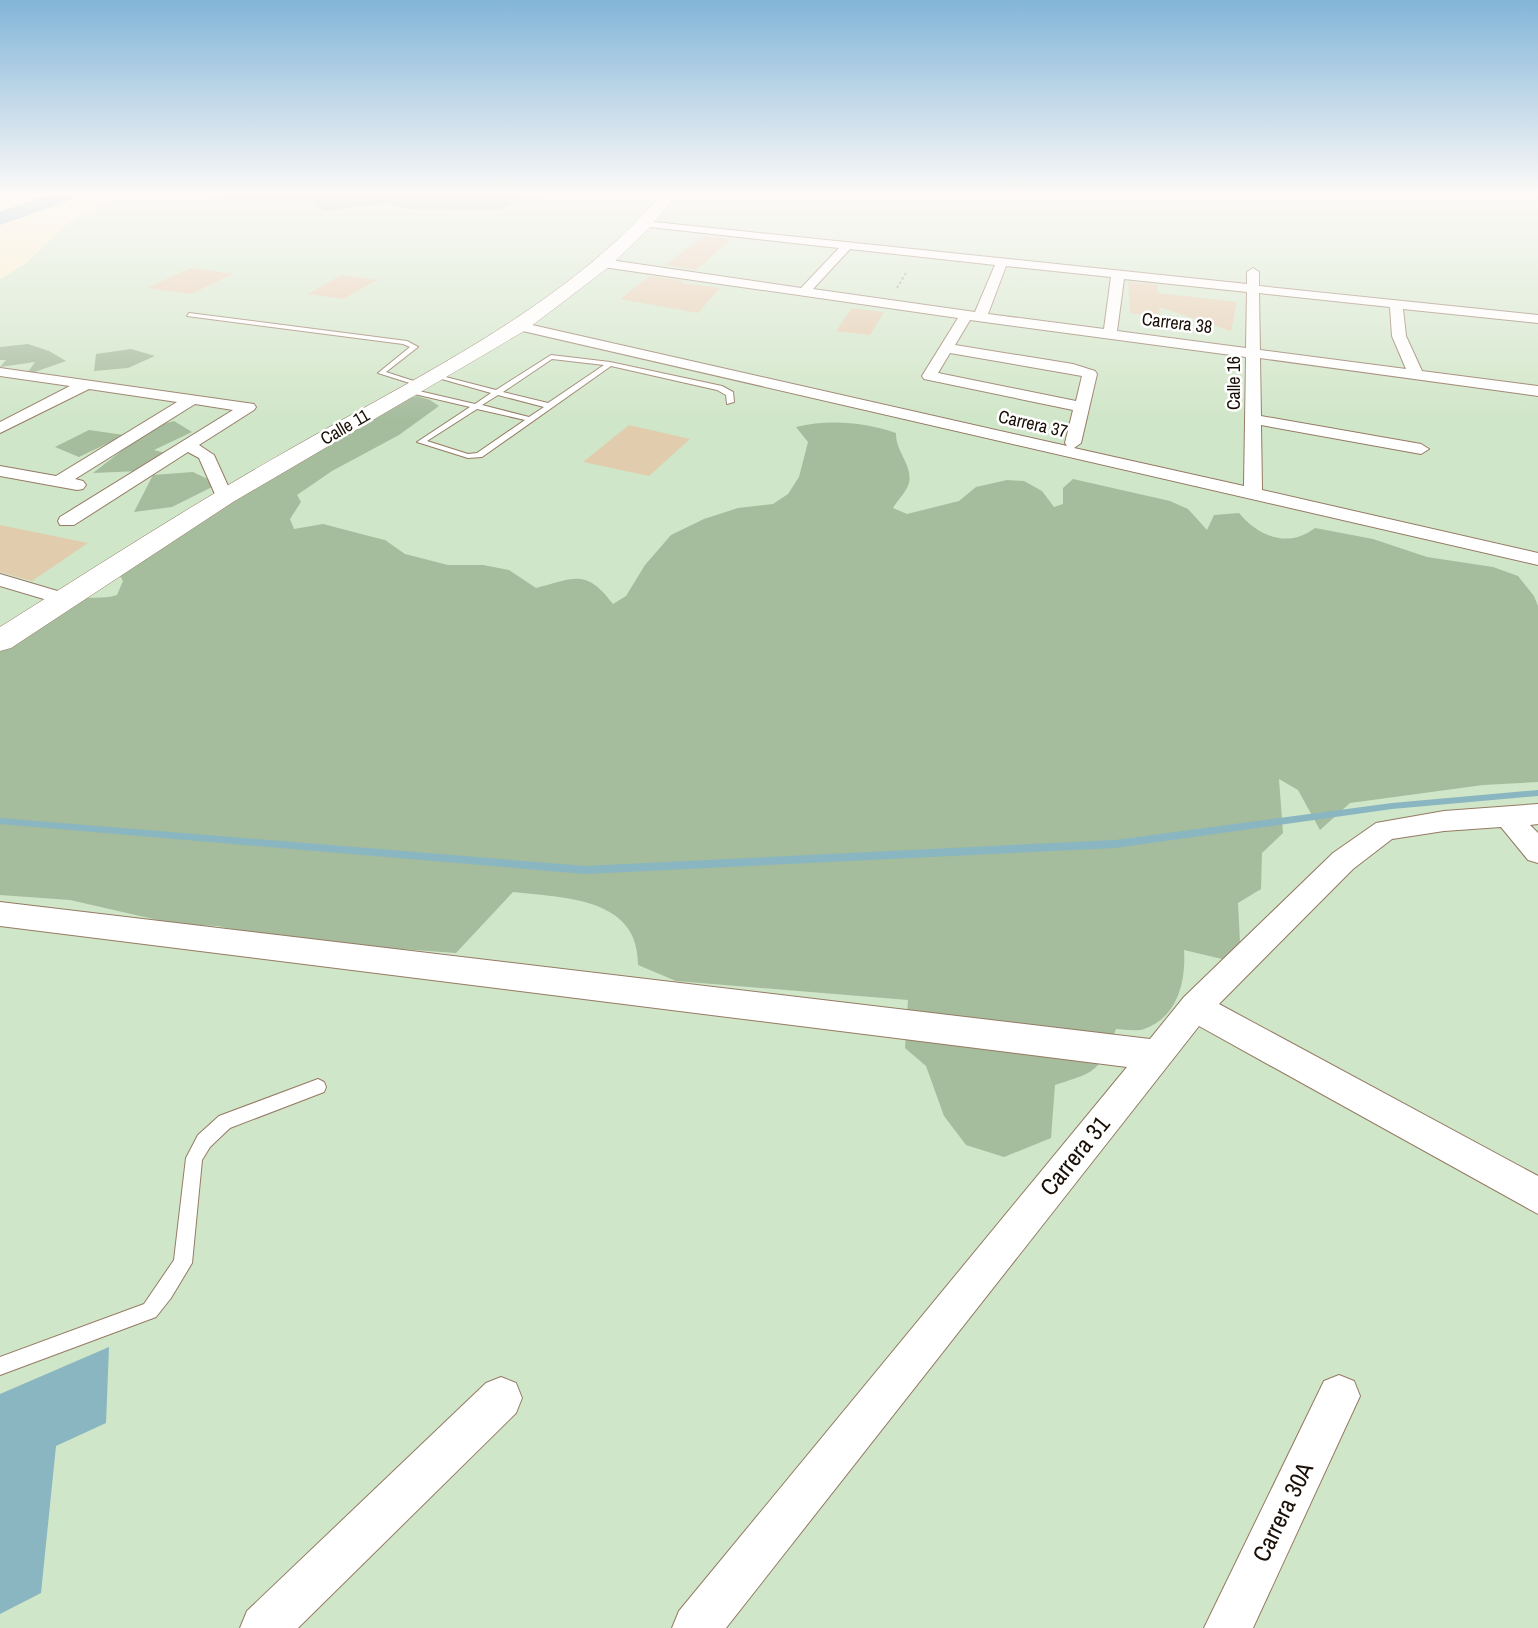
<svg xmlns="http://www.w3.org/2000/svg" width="1538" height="1628" viewBox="0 0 1538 1628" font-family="'Archivo Narrow',sans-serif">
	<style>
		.green { fill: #d0e6c8 }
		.forest { fill: #a5bc9d }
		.sand { fill: #f6ecc7 }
		.water { fill: #8ab6c1 }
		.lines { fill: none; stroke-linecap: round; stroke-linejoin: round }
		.stream { fill: #8ab6c1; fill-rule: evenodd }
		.river { fill: #8ab6c1; fill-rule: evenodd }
		.building { fill: #e2ccae }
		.lane-casing { stroke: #957a64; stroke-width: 2 }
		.street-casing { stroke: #957a64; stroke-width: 2 }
		.secondary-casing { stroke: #957a64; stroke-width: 1 }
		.path { stroke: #a69e98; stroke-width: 2; stroke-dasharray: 2.5 2.5; stroke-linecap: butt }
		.lane { fill: #fff; fill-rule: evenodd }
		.street { fill: #fff; fill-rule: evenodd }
		.secondary { fill: #fff; fill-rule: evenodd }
		.labels { text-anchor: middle; stroke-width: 5; stroke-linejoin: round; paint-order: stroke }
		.far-street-label { font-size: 18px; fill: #190f07; stroke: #fff }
		.near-street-label { font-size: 24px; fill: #190f07; stroke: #fff }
	</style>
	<rect width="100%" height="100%" fill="#fbf5f0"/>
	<polygon class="green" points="124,192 225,192 214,198 311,200 325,211 387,203 408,209 530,194 524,192 1538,192 1538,1628 0,1628 0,279 26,263 66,224"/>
	<g class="forest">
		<polygon points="225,192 524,192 532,194 500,210 408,209 387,203 324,211 311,200 212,198"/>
		<polygon points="28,344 49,351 66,361 26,375 35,362 0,367 6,360 0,360 0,347"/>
		<polygon points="131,349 155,356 128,368 94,371 96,354"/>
		<path d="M417,396L430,400L439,406L399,435L332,471L297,495L301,502L290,519L294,529L323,524L365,535L385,540L405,554L448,565H483L509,570L536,588C574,578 586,568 613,604L626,596L645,565L671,535L704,519L738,508L773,504L788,494L799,477L808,442L796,427C829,419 864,422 896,433C895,451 913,465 909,483C907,491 897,501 893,508L907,514L959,501L976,487L1007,480L1024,481L1042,491L1054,507L1063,504V488L1073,479L1170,501L1188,509L1207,530L1214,515L1239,513C1258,536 1288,549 1315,528L1373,539L1427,557L1493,567L1518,576L1534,596L1538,606V782L1483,785L1350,803L1320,830L1298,790L1279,779L1283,833L1262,853L1261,889L1238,903L1240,942L1222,959L1184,950C1186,981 1178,1017 1144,1029C1136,1032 1124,1029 1116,1029C1098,1072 1099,1071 1055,1085L1051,1138L1004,1157L966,1145L944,1116L926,1066L905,1048L908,1000L676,981L638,965C639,897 564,898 513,892L456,953L292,941L217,926L175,924L70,900L0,895V647C22,633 49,611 72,601C87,595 102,600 117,595L123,581L117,570L398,401Z"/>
		<polygon points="174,421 192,432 154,450 169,454 140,471 93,473 124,449 123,436 79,457 55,447 89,430 124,435"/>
		<polygon points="193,472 218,484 172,507 134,512 153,475"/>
	</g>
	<polygon class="sand" points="0,192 124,192 66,224 26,263 0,279"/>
	<polygon class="water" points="109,1347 106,1423 56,1446 41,1593 0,1614 0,1394"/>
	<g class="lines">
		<polygon class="stream" points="1538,790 1538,796 1392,809 1115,848 585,874 0,824 0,818 585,866 1115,840 1392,803"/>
		<polygon class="river" points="56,192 85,192 82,196 0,225 0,212"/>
	</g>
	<g class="building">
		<polygon points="704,236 731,239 696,270 665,265"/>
		<polygon points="191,268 233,274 191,294 147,288"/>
		<polygon points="341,275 377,280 343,299 308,294"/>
		<polygon points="650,276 683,281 681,283 720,288 698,313 620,299"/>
		<polygon points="1128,282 1157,285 1158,293 1237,302 1231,331 1159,307 1160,316 1130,313"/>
		<polygon points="852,308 884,312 870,335 836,331"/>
		<polygon points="629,425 690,439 649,476 583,462"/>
		<polygon points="0,525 88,543 32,581 0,572"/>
	</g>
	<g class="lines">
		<g class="lane-casing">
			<g id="lane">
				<polygon points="518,192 522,192 522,195 573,192 520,198 518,197"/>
				<polygon points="189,313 407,341 418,347 386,372 423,384 419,386 378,373 410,347 403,344 187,316"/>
				<path d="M551,355L610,362L722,386L733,392L734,402L727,404L726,395L717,390L611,366L482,457L468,458L417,442L470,407L406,392V388L475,404L491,393L431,376L434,374L496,390ZM552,359L604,365L548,403L503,392ZM498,395L544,407L529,417L482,405ZM477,409L525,420L477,453L468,454L427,441Z"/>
				<polygon points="318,1079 324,1082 326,1087 324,1092 230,1128 210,1147 202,1160 192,1263 171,1298 156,1317 0,1375 0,1357 144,1304 174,1260 186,1158 198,1135 219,1116"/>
			</g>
		</g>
		<g class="street-casing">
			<g id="street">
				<path d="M645,221L1247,284V272L1253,268L1259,272V286L1538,315V323L1403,309L1406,336L1422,371L1538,386V396L1260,358L1261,416L1421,444L1429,449L1421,454L1261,425L1262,490L1538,553V565L514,329L512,326L519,322L1067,446L1065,443L1073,410L924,379L922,376L958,318L603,267L597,263L603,259L801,288L839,248L641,226V222ZM850,249L995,265L975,312L813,289ZM1006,266L1111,277L1104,329L988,314ZM1124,279L1247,292L1246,348L1117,331ZM1259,293L1390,307L1392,336L1406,369L1260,350ZM970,320L1246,357L1244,486L1074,448L1081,443L1097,374L1095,371L1073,364L955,345ZM950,353L1082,376L1076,401L938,373Z"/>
				<polygon points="0,368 254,404 256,407 254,410 199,445 214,455 233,497 230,501 218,501 199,458 188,452 74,525 60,525 58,521 60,517 233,410 195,404 75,479 83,481 86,485 83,489 77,490 0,476 0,466 56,476 177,402 89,389 0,433 0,422 70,386 0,376"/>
				<polygon points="0,574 71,595 74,599 71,603 64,605 0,586"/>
				<polygon points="1538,804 1538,824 1530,825 1538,833 1538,863 1528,860 1501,827 1444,831 1392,839 1353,869 1219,1004 1538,1176 1538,1214 1199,1026 726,1628 672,1628 679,1611 1127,1067 0,926 0,902 1150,1039 1184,997 1333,853 1376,823 1444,811"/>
				<polygon points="1339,1375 1354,1381 1360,1396 1253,1628 1204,1628 1324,1381"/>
				<polygon points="501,1377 516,1383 522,1398 516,1413 298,1628 240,1628 247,1611 486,1383"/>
			</g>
		</g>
		<g class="secondary-casing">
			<path id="secondary" d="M664,192H679L650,227L609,267L526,330L233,502L11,648L0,651V627C94,568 188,507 285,452C417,376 563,309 664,192Z"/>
		</g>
		<polyline class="path" points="897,288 907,271"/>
		<use href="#lane" class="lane"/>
		<use href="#street" class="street"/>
		<use href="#secondary" class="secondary"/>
	</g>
	<linearGradient id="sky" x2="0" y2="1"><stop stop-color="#82b5d8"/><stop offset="0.46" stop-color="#fdfaf8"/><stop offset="1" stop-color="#fdfaf8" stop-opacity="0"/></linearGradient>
	<rect width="1538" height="420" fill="url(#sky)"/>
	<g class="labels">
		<g class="far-street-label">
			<text transform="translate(1177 323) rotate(7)" y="6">Carrera 38</text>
			<text transform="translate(1234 383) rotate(-90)" y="6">Calle 16</text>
			<text transform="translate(1033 424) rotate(13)" y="6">Carrera 37</text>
			<text transform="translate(345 427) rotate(-30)" y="6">Calle 11</text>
		</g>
		<g class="near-street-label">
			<text transform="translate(1075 1156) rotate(-51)" y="8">Carrera 31</text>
			<text transform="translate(1283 1512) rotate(-64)" y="8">Carrera 30A</text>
		</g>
	</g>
</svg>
